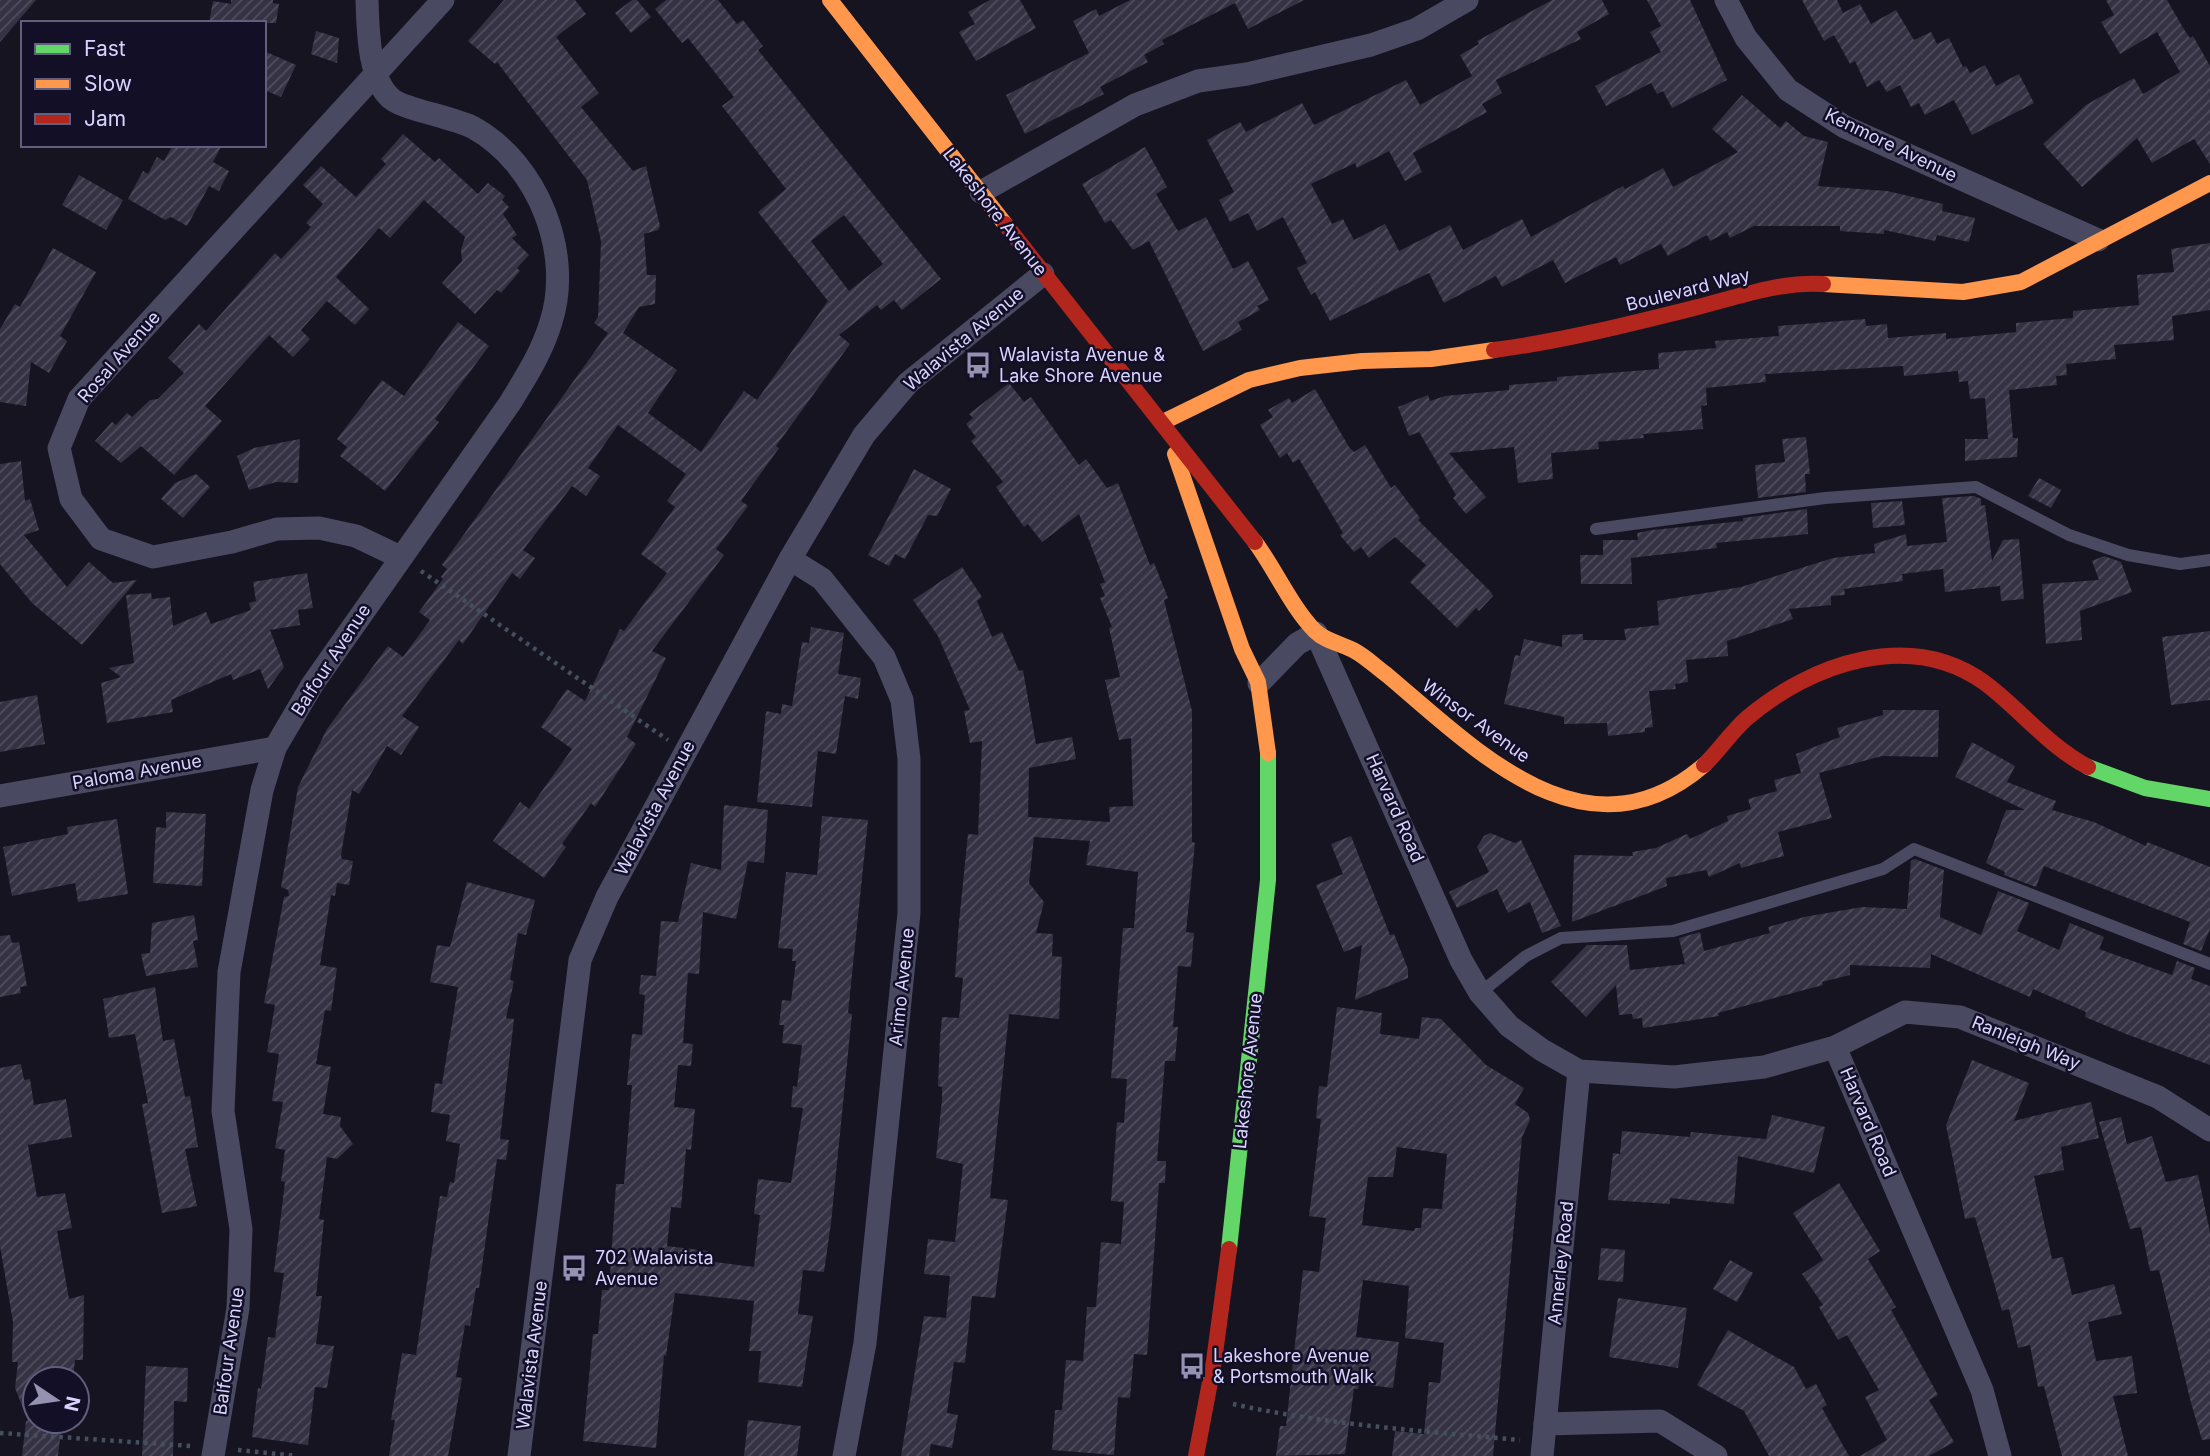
<svg xmlns="http://www.w3.org/2000/svg" width="2210" height="1456" viewBox="0 0 2210 1456" font-family="Inter,sans-serif">
	<style>
		.building { fill: url(#building-hatch); fill-rule: evenodd }
		.lines { fill: none; stroke-linecap: round; stroke-linejoin: round }
		.path { stroke: #44505f; stroke-width: 4.5; stroke-dasharray: 3.5 5; stroke-linecap: butt }
		.lane { stroke: #4a4962; stroke-width: 12 }
		.street { stroke: #4a4962; stroke-width: 23 }
		.fast { stroke: #63d668; stroke-width: 16 }
		.slow { stroke: #ff974d; stroke-width: 16 }
		.jam { stroke: #b3261e; stroke-width: 16 }
		.labels { text-anchor: middle; stroke-width: 5; stroke-linejoin: round; paint-order: stroke }
		.street-label { font-size: 18px; fill: #d9d4ff; stroke: #130f26 }
		.poi-label { font-size: 18px; fill: #d9d4ff; stroke: #130f26; text-anchor: start }
	</style>
	<defs>
		<pattern id="building-hatch" width="6" height="6" patternUnits="userSpaceOnUse" patternTransform="scale(1.75)"><rect width="6" height="6" fill="#343243"/><path d="M-1 1l2-2M0 6l6-6M5 7l2-2" fill="none" stroke="#514f5f"/></pattern>
	</defs>
	<rect width="100%" height="100%" fill="#161421"/>
	<g class="building">
		<polygon points="0,0 36,0 0,42"/>
		<polygon points="231,0 273,0 273,3 279,4 276,23 209,23 213,1 231,4"/>
		<path d="M504,0H575L586,14L556,37L599,93L581,107L633,171L646,166L660,226L658,230L644,234L647,275H656L655,304L639,307L623,333L677,370L648,413L701,452L744,391L757,400L828,301L758,212L786,189L722,106L734,97L688,38L682,43L655,9L666,0H718L737,24L743,20L763,46L758,50L941,279L902,310L894,300L881,310L877,305L839,335L850,344L776,446L779,448L741,501L748,506L716,549L724,555L652,651L666,658L627,737L636,744L595,807L591,803L562,844L566,847L544,878L493,841L520,802L529,809L572,749L541,727L567,689L585,701L620,629L624,631L667,573L641,554L675,507L667,501L686,474L618,425L588,468L600,476L586,496L572,486L523,550L535,558L520,579L512,573L463,644L459,640L402,716L419,727L401,755L387,746L359,794L352,790L341,855L342,859L353,861L349,885L337,883L335,896L331,895L320,965L337,968L331,1011L325,1010L316,1064L331,1067L323,1114L341,1117L340,1126L353,1144L337,1159L327,1157L319,1219L324,1220L316,1296H322L316,1344L334,1346L327,1388L315,1387L308,1445L252,1437L258,1388L261,1389L268,1337L275,1338L284,1273L274,1272L285,1182L281,1181L285,1150L275,1148L283,1102L272,1101L279,1054L267,1052L275,1005L264,1003L284,897L289,896L288,890L281,887L298,787L327,729L388,646L403,657L430,620L419,612L443,579L441,577L447,569L442,565L608,333L594,323L598,317L601,241L587,180L497,62L495,64L468,41ZM844,215L883,264L849,291L811,241Z"/>
		<polygon points="632,0 637,0 651,17 631,33 615,13"/>
		<polygon points="990,0 1020,0 1036,28 976,61 959,32 975,24 968,12"/>
		<polygon points="1130,0 1304,0 1248,29 1235,3 1162,40 1164,44 1144,55 1148,62 1100,87 1104,94 1025,134 1006,95 1089,53 1073,21 1096,9 1099,16"/>
		<polygon points="1552,0 1602,0 1609,14 1577,32 1581,39 1496,80 1502,93 1482,104 1487,112 1413,153 1422,172 1405,181 1389,151 1357,168 1355,163 1311,184 1332,224 1343,219 1354,240 1385,224 1399,251 1450,225 1463,250 1522,219 1531,237 1623,186 1625,189 1663,168 1673,187 1738,152 1712,129 1742,95 1780,128 1786,121 1804,136 1828,142 1818,186 1887,191 1943,204 1942,211 1975,218 1969,242 1937,235 1935,241 1884,230 1884,234 1840,231 1840,226 1754,226 1730,238 1727,232 1710,241 1707,235 1668,256 1661,244 1620,265 1616,257 1565,283 1553,260 1502,287 1496,276 1444,303 1429,273 1330,321 1315,292 1311,295 1297,268 1307,263 1283,217 1257,231 1248,213 1230,222 1219,200 1234,192 1207,140 1240,122 1246,132 1302,103 1314,125 1406,80 1420,105 1472,76 1460,55 1479,44 1477,41"/>
		<polygon points="1647,0 1690,0 1727,80 1672,108 1663,91 1657,94 1651,83 1606,106 1595,86 1661,52 1650,32 1661,26"/>
		<polygon points="1802,0 1837,0 1843,13 1860,4 1871,24 1896,10 1914,40 1931,32 1937,44 1949,38 1963,67 1966,66 1970,73 1985,65 1996,86 2019,74 2034,103 1972,135 1954,100 1925,115 1919,103 1911,107 1900,85 1887,92 1879,80 1867,87 1855,61 1850,64 1834,35 1824,41"/>
		<polygon points="2106,0 2167,0 2185,31 2190,38 2193,36 2210,66 2210,164 2194,139 2152,163 2137,138 2082,187 2043,144 2086,105 2134,78 2143,94 2180,72 2157,32 2120,54 2101,22 2114,15"/>
		<polygon points="316,31 339,38 337,63 311,54"/>
		<polygon points="264,51 296,65 281,97 264,90"/>
		<polygon points="403,134 435,162 439,158 478,194 488,183 505,196 502,200 509,207 503,214 517,235 512,238 529,255 517,268 520,271 501,293 497,290 475,314 442,283 462,261 461,250 465,237 424,200 390,238 379,228 336,277 369,309 355,325 327,301 301,330 310,339 293,357 269,335 205,406 222,421 174,475 141,446 121,463 95,441 112,422 116,425 127,413 132,417 150,400 158,399 184,373 168,358 199,324 206,331 275,253 281,259 311,227 306,223 323,204 303,185 321,166 356,197 386,164 381,159"/>
		<polygon points="173,145 222,145 213,162 229,171 219,191 209,186 187,226 171,217 165,220 128,199 143,171 148,174 157,157 164,161"/>
		<polygon points="1145,147 1167,187 1156,194 1178,231 1206,217 1233,269 1248,261 1269,300 1257,306 1260,310 1238,322 1242,330 1203,351 1149,241 1133,250 1111,220 1105,223 1082,184"/>
		<polygon points="79,175 123,200 106,230 62,205"/>
		<polygon points="2210,243 2210,310 2172,316 2174,340 2114,345 2116,359 2066,364 2067,375 2056,376 2057,385 2009,390 2013,438 2018,438 2017,457 1965,461 1965,439 1988,439 1985,398 1970,399 1968,381 1959,382 1958,371 1904,376 1903,366 1765,374 1766,382 1706,388 1707,405 1701,406 1703,429 1643,434 1644,438 1598,442 1599,449 1551,453 1553,479 1518,483 1514,447 1449,453 1486,497 1466,514 1453,498 1456,495 1419,432 1409,436 1398,407 1428,395 1430,401 1445,396 1509,390 1509,385 1557,381 1557,377 1659,369 1658,353 1716,348 1715,341 1779,336 1778,326 1865,319 1866,326 1887,324 1888,338 1946,333 1946,339 2016,332 2016,323 2073,318 2073,311 2139,305 2137,275 2174,272 2171,249"/>
		<polygon points="53,248 96,272 60,336 67,341 49,373 31,362 26,406 0,402 0,329 15,304 20,307"/>
		<polygon points="458,322 489,346 435,419 439,422 385,491 340,456 347,447 337,439 382,380 404,396"/>
		<polygon points="1009,383 1024,402 1031,397 1079,465 1086,459 1107,488 1118,483 1150,565 1154,563 1168,598 1164,600 1192,711 1192,842 1195,843 1186,932 1194,933 1191,967 1178,966 1173,1027 1178,1027 1175,1061 1165,1061 1157,1161 1166,1161 1165,1183 1159,1183 1147,1355 1134,1354 1130,1398 1118,1397 1114,1455 1052,1450 1055,1410 1062,1410 1066,1360 1083,1361 1087,1307 1096,1307 1101,1242 1121,1244 1124,1202 1111,1201 1117,1122 1124,1123 1127,1079 1111,1078 1123,928 1134,928 1138,872 1086,865 1090,841 1034,837 1029,883 1044,902 1036,933 1053,934 1052,956 1062,957 1059,1019 1009,1014 990,1198 1008,1200 995,1298 972,1296 965,1363 954,1362 947,1413 958,1415 952,1448 931,1444 929,1456 901,1456 924,1316 946,1318 950,1276 924,1274 928,1239 955,1242 963,1164 936,1158 942,1099 942,1087 938,1086 940,1038 942,1017 959,1018 963,978 955,977 959,922 968,834 978,835 982,741 970,743 964,711 970,710 938,636 913,600 962,567 982,597 977,601 992,637 1002,632 1019,671 1023,670 1036,744 1072,737 1076,759 1029,768 1028,817 1110,822 1109,807 1133,806 1131,738 1119,740 1105,680 1120,677 1109,628 1112,627 1100,598 1105,596 1100,584 1105,582 1079,514 1042,542 1028,524 1024,527 996,487 1003,482 971,441 976,437 966,424 973,418 969,414"/>
		<polygon points="1315,389 1349,447 1354,452 1365,445 1391,488 1395,485 1420,518 1418,520 1491,592 1493,596 1479,611 1476,608 1457,628 1410,582 1426,565 1395,537 1369,558 1361,547 1354,552 1340,535 1343,533 1299,459 1293,463 1287,453 1280,458 1260,425 1273,417 1268,410 1289,398 1292,403"/>
		<polygon points="1806,437 1810,474 1805,474 1806,492 1758,498 1755,465 1785,462 1782,439"/>
		<polygon points="300,439 298,483 276,482 249,490 237,456 254,448"/>
		<polygon points="21,461 25,501 30,499 39,530 24,535 67,587 89,562 113,583 137,580 82,645 32,603 0,564 0,464"/>
		<polygon points="914,469 951,489 937,516 928,515 905,559 895,554 889,566 868,555"/>
		<polygon points="196,474 210,487 183,518 161,499 175,483"/>
		<polygon points="2039,478 2061,490 2051,508 2028,496"/>
		<polygon points="1974,496 1981,499 1981,506 1985,505 1992,561 2003,540 2019,539 2024,599 2001,601 2000,586 1945,592 1943,569 1902,574 1903,581 1844,589 1845,595 1831,596 1831,605 1789,609 1793,619 1727,641 1728,656 1686,660 1688,682 1675,684 1676,689 1649,691 1653,727 1645,728 1645,732 1608,736 1607,723 1564,724 1564,717 1504,704 1515,655 1520,656 1524,639 1562,647 1562,635 1583,634 1583,640 1626,640 1624,629 1659,625 1657,601 1741,587 1833,558 1875,553 1874,544 1906,534 1907,546 1947,542 1942,498"/>
		<polygon points="1902,501 1905,525 1873,528 1871,503"/>
		<polygon points="1807,509 1808,534 1716,543 1717,548 1631,558 1632,584 1581,584 1580,555 1603,555 1603,540 1638,540 1637,533 1652,530 1743,521 1743,518"/>
		<polygon points="2104,556 2121,562 2132,592 2080,611 2082,640 2046,644 2042,584 2099,580 2092,561"/>
		<polygon points="307,573 313,608 298,610 300,625 270,630 284,667 268,689 260,669 233,680 231,674 171,700 173,712 107,723 101,683 121,677 109,668 134,663 126,595 151,593 152,599 170,597 173,626 206,612 211,624 251,610 249,603 256,601 253,582"/>
		<polygon points="811,627 844,633 838,674 861,678 858,699 845,696 836,754 818,751 812,807 757,802 766,711 781,714 782,704 792,706 802,642 809,643"/>
		<polygon points="2210,631 2210,700 2171,705 2162,637"/>
		<polygon points="37,695 45,744 0,752 0,702"/>
		<polygon points="1883,710 1939,710 1938,757 1882,756 1819,773 1832,818 1778,832 1784,856 1741,868 1740,863 1709,877 1706,870 1666,878 1667,886 1572,922 1574,855 1633,856 1632,852 1656,848 1687,834 1690,839 1728,821 1727,816 1751,809 1748,799 1777,791 1774,780 1801,773 1796,754 1840,737 1837,728 1883,715"/>
		<polygon points="1972,742 2015,766 2007,782 2056,801 2052,810 2094,822 2146,846 2147,842 2210,867 2210,929 2201,951 2183,944 2190,922 2044,866 2036,887 2004,875 2005,872 1986,863 2006,810 2025,810 1955,777"/>
		<polygon points="724,805 768,810 764,863 748,861 736,919 703,912 699,974 688,973 683,1043 693,1044 691,1066 678,1065 674,1107 695,1109 691,1150 686,1149 681,1208 671,1207 667,1246 708,1251 707,1261 754,1267 760,1215 754,1214 758,1179 791,1183 803,1108 791,1107 793,1086 797,1087 802,1045 782,1043 784,1025 779,1025 782,1000 791,1001 796,961 792,961 793,949 778,948 786,872 817,875 822,816 868,820 848,1013 852,1014 831,1223 824,1272 803,1270 798,1314 813,1316 802,1387 758,1382 761,1351 749,1351 754,1301 675,1293 666,1356 664,1355 656,1448 583,1441 593,1334 598,1334 602,1290 609,1290 616,1184 624,1184 632,1085 627,1085 632,1034 642,1035 645,995 639,994 641,975 656,976 661,921 678,922 691,863 721,870"/>
		<polygon points="166,812 206,814 202,886 153,883 156,827 166,828"/>
		<polygon points="117,819 128,894 78,902 75,883 12,896 3,847 68,834 67,827"/>
		<polygon points="1490,833 1515,843 1521,840 1561,926 1542,933 1530,902 1508,913 1497,889 1457,908 1449,892 1489,872 1477,847 1484,836"/>
		<polygon points="1351,836 1390,935 1394,934 1408,969 1408,978 1355,1000 1362,945 1344,952 1316,885 1343,874 1331,844"/>
		<polygon points="1915,859 1944,870 1940,917 1981,935 1998,891 2029,903 2017,931 2059,950 2070,923 2104,937 2099,949 2172,975 2177,961 2195,968 2191,979 2210,986 2210,1065 2126,1034 2085,1017 2086,1012 2033,989 2030,997 1931,954 1930,968 1850,965 1850,975 1822,982 1823,985 1718,1013 1719,1016 1643,1028 1642,1018 1633,1019 1632,1014 1619,1015 1616,985 1586,1017 1551,982 1587,945 1627,945 1630,970 1685,964 1679,938 1700,932 1704,951 1770,933 1768,927 1804,917 1862,907 1907,909 1911,861"/>
		<polygon points="467,882 535,900 526,935 518,933 510,980 514,981 506,1018 514,1019 500,1139 509,1140 506,1160 497,1159 479,1288 476,1288 470,1326 465,1325 456,1377 462,1378 448,1456 389,1456 395,1420 391,1420 402,1353 416,1355 440,1196 447,1197 450,1182 454,1183 460,1144 446,1141 450,1115 431,1112 435,1083 442,1084 458,987 430,982 437,945 450,947"/>
		<polygon points="194,915 198,940 193,941 198,967 146,976 141,954 150,953 152,923"/>
		<polygon points="10,935 12,943 19,942 27,986 20,987 21,993 0,997 0,936"/>
		<polygon points="155,987 163,1041 174,1039 185,1097 190,1096 198,1147 185,1149 197,1206 162,1213 142,1104 148,1103 135,1034 109,1038 103,999"/>
		<path d="M1337,1007L1382,1013L1380,1034L1419,1039L1422,1017L1441,1019L1486,1065L1524,1088L1515,1104L1528,1113L1530,1120L1522,1137L1493,1456H1392L1395,1431L1424,1434L1429,1382L1440,1383L1444,1343L1405,1338L1409,1286L1363,1280L1356,1337L1399,1342L1393,1388L1359,1384L1358,1389H1354L1345,1454L1276,1456L1280,1426H1286L1303,1270L1319,1272L1326,1218L1309,1216L1321,1119L1316,1118L1319,1086L1327,1087ZM1397,1147L1447,1154L1442,1209L1423,1208L1421,1228H1415L1414,1231L1362,1225L1368,1177H1393Z"/>
		<polygon points="1972,1060 2029,1083 2014,1121 2091,1102 2099,1138 2061,1147 2064,1170 2034,1176 2052,1259 2063,1257 2072,1295 2114,1284 2122,1314 2088,1322 2096,1361 2132,1356 2137,1393 2113,1396 2128,1456 2062,1456 2044,1386 2038,1387 2030,1345 2018,1348 2009,1309 2002,1311 1975,1217 1965,1219 1946,1125"/>
		<polygon points="21,1064 24,1080 30,1079 34,1105 66,1099 72,1137 28,1145 37,1197 65,1193 72,1228 57,1231 69,1299 84,1295 83,1360 75,1360 73,1379 35,1379 35,1421 62,1421 58,1456 22,1456 26,1421 28,1421 15,1388 18,1362 12,1362 13,1322 0,1246 0,1068"/>
		<polygon points="1772,1115 1825,1127 1814,1173 1738,1156 1734,1204 1670,1198 1670,1204 1608,1200 1613,1153 1620,1154 1622,1131 1690,1137 1691,1132 1766,1139"/>
		<polygon points="2121,1117 2127,1144 2152,1136 2166,1182 2198,1175 2210,1232 2210,1439 2202,1440 2191,1403 2159,1270 2150,1271 2141,1227 2130,1229 2099,1122"/>
		<polygon points="1839,1183 1880,1251 1868,1259 1896,1307 1891,1310 1938,1395 1929,1400 1954,1442 1929,1456 1860,1456 1887,1440 1865,1397 1879,1390 1847,1335 1838,1340 1819,1307 1823,1305 1802,1274 1823,1260 1793,1213"/>
		<polygon points="1601,1248 1625,1250 1623,1282 1598,1280"/>
		<polygon points="1730,1260 1753,1273 1737,1302 1713,1289"/>
		<polygon points="1618,1298 1687,1308 1678,1368 1609,1357"/>
		<polygon points="1728,1330 1794,1367 1806,1389 1816,1384 1827,1405 1822,1408 1849,1456 1769,1456 1744,1411 1697,1385"/>
		<polygon points="146,1366 188,1368 187,1402 174,1401 173,1456 142,1456"/>
		<polygon points="748,1420 801,1426 797,1456 744,1456"/>
	</g>
	<g class="lines">
		<g class="path">
			<polyline points="421,571 668,740"/>
			<path d="M1233,1404C1328,1425 1424,1431 1520,1440"/>
			<polyline points="0,1433 191,1446"/>
			<polyline points="238,1450 297,1456"/>
		</g>
		<g class="lane">
			<polyline points="1596,529 1825,498 1976,487 2069,535 2128,555 2180,564 2210,560"/>
			<polyline points="1480,993 1526,956 1561,938 1673,931 1883,869 1914,849 2210,964"/>
		</g>
		<g class="street">
			<polyline points="1726,0 1746,38 1788,90 1845,127 2098,240"/>
			<polyline points="981,192 1135,105 1198,81 1247,74 1371,45 1417,29 1467,0"/>
			<polyline points="400,557 356,536 319,528 277,529 232,542 153,557 101,539 71,499 59,448 79,399 443,0"/>
			<polyline points="790,559 822,579 884,657 902,700 909,759 909,913 865,1343 844,1456"/>
			<polyline points="1259,683 1297,644 1316,633 1461,960 1480,993 1509,1026 1542,1050 1579,1071 1674,1077 1764,1067 1835,1047 1905,1012 1960,1017 2158,1097 2210,1130"/>
			<polyline points="0,796 275,748"/>
			<polyline points="1835,1047 1982,1390 2000,1456"/>
			<polyline points="1545,1424 1660,1421 1716,1456"/>
			<path d="M213,1456L238,1308L241,1229L223,1111L229,972L262,790L275,748L312,685L510,403C526,377 542,352 551,322C573,253 538,164 474,128C453,117 407,110 393,100C368,82 368,28 367,0"/>
			<polyline points="519,1456 580,960 607,897 790,559 864,435 908,383 1043,274"/>
			<polyline points="1542,1456 1579,1071"/>
		</g>
		<g class="fast">
			<polyline points="2088,767 2145,788 2210,799"/>
			<polyline points="1229,1249 1268,880 1268,753"/>
		</g>
		<g class="slow">
			<polyline points="830,0 1005,224"/>
			<polyline points="1823,284 1963,292 2021,282 2210,183"/>
			<polyline points="1163,422 1249,380 1300,368 1362,361 1431,359 1494,350"/>
			<polyline points="1175,454 1242,649 1258,682 1268,753"/>
			<path d="M1255,542C1275,569 1292,608 1315,631C1325,641 1340,643 1353,650C1365,656 1376,667 1387,675C1476,750 1587,866 1704,765"/>
		</g>
		<g class="jam">
			<polyline points="1005,224 1255,542"/>
			<path d="M1494,350C1563,341 1630,324 1698,307C1737,297 1782,281 1823,284"/>
			<path d="M1704,765C1719,751 1731,732 1747,718C1812,663 1910,629 1985,683C2021,710 2048,746 2088,767"/>
			<polyline points="1196,1456 1214,1361 1229,1249"/>
		</g>
	</g>
	<defs>
		<g id="bus-bare" transform="scale(2.1)"><path d="M-5-6H5V4H4V6H2V4H-2V6H-4V4H-5ZM-3.5-4V0h7V-4ZM-3.5 1.2v1.5H-2V1.2ZM2 1.2v1.5H3.5V1.2Z" fill="#9591b1" stroke="#130f26" stroke-width="2.5" paint-order="stroke"/></g>
	</defs>
	<g fill-rule="evenodd">
		<use href="#bus-bare" x="978" y="365"/>
		<use href="#bus-bare" x="574" y="1268"/>
		<use href="#bus-bare" x="1192" y="1366"/>
	</g>
	<g class="labels">
		<g class="street-label">
			<text transform="translate(1891 145) rotate(26)" y="6">Kenmore Avenue</text>
			<text transform="translate(995 212) rotate(52)" y="6">Lakeshore Avenue</text>
			<text transform="translate(1688 290) rotate(-14)" y="6">Boulevard Way</text>
			<text transform="translate(964 339) rotate(-40)" y="6">Walavista Avenue</text>
			<text transform="translate(119 357) rotate(-49)" y="6">Rosal Avenue</text>
			<text transform="translate(331 660) rotate(-57)" y="6">Balfour Avenue</text>
			<text transform="translate(1476 721) rotate(36)" y="6">Winsor Avenue</text>
			<text transform="translate(137 772) rotate(-10)" y="6">Paloma Avenue</text>
			<text transform="translate(655 808) rotate(-62)" y="6">Walavista Avenue</text>
			<text transform="translate(1395 808) rotate(66)" y="6">Harvard Road</text>
			<text transform="translate(902 987) rotate(-84)" y="6">Arimo Avenue</text>
			<text transform="translate(2026 1043) rotate(22)" y="6">Ranleigh Way</text>
			<text transform="translate(1248 1071) rotate(-84)" y="6">Lakeshore Avenue</text>
			<text transform="translate(1868 1122) rotate(67)" y="6">Harvard Road</text>
			<text transform="translate(1561 1263) rotate(-84)" y="6">Annerley Road</text>
			<text transform="translate(229 1351) rotate(-82)" y="6">Balfour Avenue</text>
			<text transform="translate(532 1355) rotate(-83)" y="6">Walavista Avenue</text>
		</g>
		<g class="poi-label">
			<text x="999" y="361">Walavista Avenue &amp;<tspan x="999" dy="21">Lake Shore Avenue</tspan></text>
			<text x="595" y="1264">702 Walavista<tspan x="595" dy="21">Avenue</tspan></text>
			<text x="1213" y="1362">Lakeshore Avenue<tspan x="1213" dy="21">&amp; Portsmouth Walk</tspan></text>
		</g>
	</g>
	<rect x="21" y="21" width="245" height="126" fill="#130f26" stroke="#625e7d" stroke-width="2"/>
	<rect x="35" y="44" width="35" height="10" fill="#63d668" stroke="#625e7d" stroke-width="2"/>
	<text x="84" y="56" font-size="21" fill="#d9d4ff">Fast</text>
	<rect x="35" y="79" width="35" height="10" fill="#ff974d" stroke="#625e7d" stroke-width="2"/>
	<text x="84" y="91" font-size="21" fill="#d9d4ff">Slow</text>
	<rect x="35" y="114" width="35" height="10" fill="#b3261e" stroke="#625e7d" stroke-width="2"/>
	<text x="84" y="126" font-size="21" fill="#d9d4ff">Jam</text>
	<g transform="translate(56 1400) rotate(103)"><circle r="33" fill="#130f26" stroke="#625e7d" stroke-width="2"/>
	<path d="M0-5L12 26L0 18L-12 26Z" fill="#9591b1"/>
	<text y="-10" font-size="19" font-weight="bold" text-anchor="middle" fill="#d9d4ff">N</text>
	</g>
</svg>
